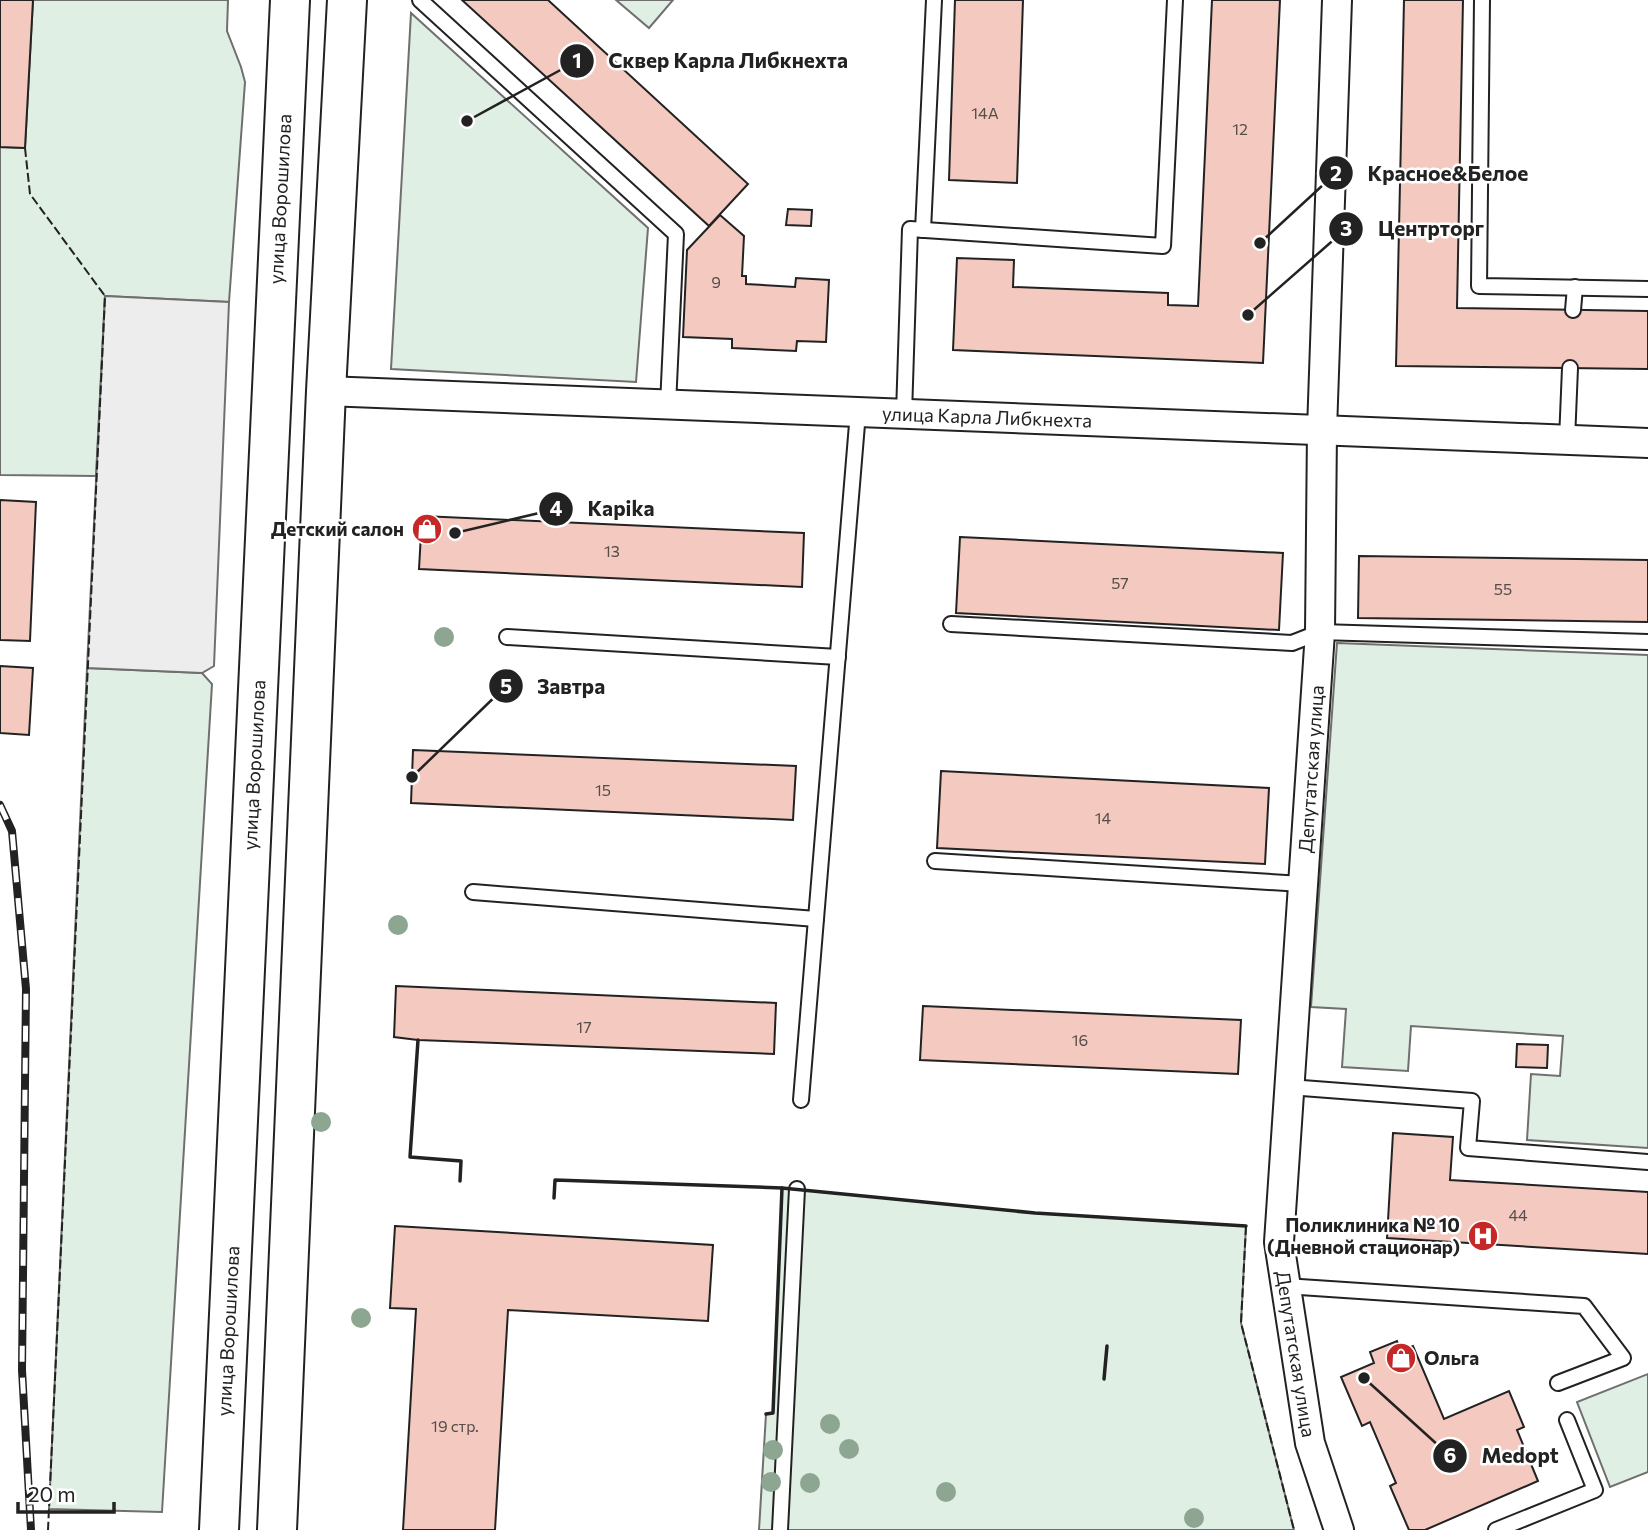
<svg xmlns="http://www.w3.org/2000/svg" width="1648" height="1530" viewBox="0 0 1648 1530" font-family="Commissioner,sans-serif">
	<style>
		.green { fill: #e0efe3; stroke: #6f6f6f; stroke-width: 2 }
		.parking { fill: #ededed; stroke: #6f6f6f; stroke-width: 2 }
		.building { fill: #f3c9c0; stroke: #222; stroke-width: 2 }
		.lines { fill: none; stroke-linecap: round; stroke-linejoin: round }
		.service-casing { stroke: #222; stroke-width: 18 }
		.minor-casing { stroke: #222; stroke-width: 32 }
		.primary-casing { stroke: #222; stroke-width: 42 }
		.service { stroke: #fff; stroke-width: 14 }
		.minor { stroke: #fff; stroke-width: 28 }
		.primary { stroke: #fff; stroke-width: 38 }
		.rail-casing { stroke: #222; stroke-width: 8 }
		.rail { stroke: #fff; stroke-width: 5; stroke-dasharray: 16; stroke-linecap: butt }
		.fence { stroke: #222; stroke-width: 2; stroke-dasharray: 9 3.5; stroke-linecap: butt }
		.wall { stroke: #222; stroke-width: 3.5 }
		.tree { fill: #8da692 }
		.labels { text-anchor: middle; stroke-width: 5; stroke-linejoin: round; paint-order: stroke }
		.number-label { font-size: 16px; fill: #564c4a }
		.street-label { font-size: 19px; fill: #222; stroke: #fff }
		.poi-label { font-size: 19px; font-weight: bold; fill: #222; stroke: #fff; text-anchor: end }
		.leader { fill: none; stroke: #222; stroke-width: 2.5 }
		.callout-dot { fill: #222; stroke: #fff; stroke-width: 2.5 }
		.mark-label { font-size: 21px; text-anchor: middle; font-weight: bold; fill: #fff }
		.callout-label { font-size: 21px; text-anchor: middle; font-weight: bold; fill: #222; stroke: #fff; stroke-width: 5; stroke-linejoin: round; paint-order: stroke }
	</style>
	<rect width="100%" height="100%" fill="#fff"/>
	<g class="green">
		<polygon points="33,0 228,0 227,31 241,67 245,82 229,302 105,296 96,476 0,475 0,147 25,148"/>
		<polygon points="616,0 673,0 649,28"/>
		<polygon points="411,13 648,228 636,382 391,369"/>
		<polygon points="1337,643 1648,655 1648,1148 1527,1140 1531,1074 1560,1076 1563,1036 1411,1026 1408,1071 1342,1067 1346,1009 1311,1007"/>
		<polygon points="87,668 202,673 212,684 162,1512 49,1509"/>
		<polygon points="782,1188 1035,1213 1246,1226 1241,1323 1294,1530 759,1530 766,1414 773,1413"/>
		<polygon points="1648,1374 1648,1472 1610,1487 1577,1402"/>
	</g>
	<polygon class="parking" points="105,296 229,302 214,666 202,673 87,668"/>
	<g class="building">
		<polygon points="0,0 33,0 25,148 0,147"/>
		<polygon points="462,0 548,0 748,184 709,226"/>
		<polygon points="955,0 1023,0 1017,183 949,180"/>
		<polygon points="1212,0 1280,0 1263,363 953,350 957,258 1014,260 1013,287 1168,293 1168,305 1198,306"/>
		<polygon points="1404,0 1463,0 1457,308 1648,311 1648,369 1396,366"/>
		<polygon points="788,209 812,210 811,226 786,225"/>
		<polygon points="720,215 744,236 742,276 746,276 746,284 795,287 796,278 829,280 826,342 797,341 796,351 732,348 732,339 683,337 687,250"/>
		<polygon points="0,500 36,502 30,641 0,640"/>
		<polygon points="422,516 804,533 802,587 419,569"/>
		<polygon points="960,537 1283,553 1279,630 956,613"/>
		<polygon points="1359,556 1648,560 1648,622 1358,618"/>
		<polygon points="0,666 33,668 29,735 0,733"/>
		<polygon points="413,750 796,766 793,820 411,803"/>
		<polygon points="941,771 1269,788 1265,864 937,848"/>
		<polygon points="396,986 776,1003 774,1054 418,1040 394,1037"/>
		<polygon points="923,1006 1241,1020 1238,1074 920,1060"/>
		<polygon points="1517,1044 1548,1045 1547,1068 1516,1067"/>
		<polygon points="1393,1133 1453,1137 1450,1180 1648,1192 1648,1254 1387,1238"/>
		<polygon points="395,1226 713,1245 708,1321 508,1310 495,1530 403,1530 416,1309 390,1308"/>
		<polygon points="1397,1341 1401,1351 1413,1346 1444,1419 1509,1391 1524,1427 1517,1430 1538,1481 1425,1530 1409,1530 1390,1486 1396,1483 1370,1422 1362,1426 1341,1377 1374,1363 1370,1352"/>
	</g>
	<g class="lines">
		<g class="service-casing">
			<g id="service">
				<polyline points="420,0 676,234 668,405"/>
				<polyline points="1482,0 1479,286 1648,289"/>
				<polyline points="923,230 934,0"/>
				<polyline points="1573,310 1575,287"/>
				<polyline points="904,414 910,229 1163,246 1175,0"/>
				<polyline points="1567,440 1570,368"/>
				<polyline points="951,624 1292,643 1320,632 1648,642"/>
				<polyline points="507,637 838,657"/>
				<polyline points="935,861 1302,884"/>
				<polyline points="473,892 816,919"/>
				<polyline points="1289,1087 1472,1101 1468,1148 1648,1162"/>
				<polyline points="801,1100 858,412"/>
				<polyline points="1285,1286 1584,1306 1623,1358 1558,1383"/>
				<polyline points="780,1530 797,1189"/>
				<polyline points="1496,1530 1595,1490 1567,1420"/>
			</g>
		</g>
		<g class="minor-casing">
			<g id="minor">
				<polyline points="1337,0 1322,430 1320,632 1279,1242 1310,1443 1339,1530"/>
				<polyline points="326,391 1648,443"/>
			</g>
		</g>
		<g class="primary-casing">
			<g id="primary">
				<polyline points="219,1530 290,0"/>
				<polyline points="277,1530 326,391 347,0"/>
			</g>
		</g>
		<use href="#service" class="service"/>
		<use href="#minor" class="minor"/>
		<use href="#primary" class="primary"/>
		<g class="rail-casing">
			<polyline id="rail" points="0,805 12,831 26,989 22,1370 31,1530"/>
		</g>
		<use href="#rail" class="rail"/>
		<g class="fence">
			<polyline points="25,148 30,194 105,296 48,1530"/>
			<polyline points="1246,1226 1241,1323 1294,1530"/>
		</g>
		<g class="wall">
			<polyline points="418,1040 410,1157 461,1161 460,1181"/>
			<polyline points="554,1198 555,1180 782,1188 1035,1213 1246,1226"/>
			<polyline points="1104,1379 1107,1346"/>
			<polyline points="766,1414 773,1413 782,1188"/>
		</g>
	</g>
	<g class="tree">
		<circle cx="444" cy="637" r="10"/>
		<circle cx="398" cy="925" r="10"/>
		<circle cx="321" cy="1122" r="10"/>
		<circle cx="361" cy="1318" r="10"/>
		<circle cx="830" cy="1424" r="10"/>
		<circle cx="849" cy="1449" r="10"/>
		<circle cx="773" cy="1450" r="10"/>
		<circle cx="771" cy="1482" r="10"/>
		<circle cx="810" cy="1483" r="10"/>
		<circle cx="946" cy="1492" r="10"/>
		<circle cx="1194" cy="1518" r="10"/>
	</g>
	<defs>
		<g id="shop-disc" transform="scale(1.575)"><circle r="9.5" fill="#c62828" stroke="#fff"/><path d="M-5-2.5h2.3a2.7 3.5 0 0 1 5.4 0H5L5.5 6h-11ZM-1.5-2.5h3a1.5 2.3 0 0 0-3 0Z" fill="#fff"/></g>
		<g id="hospital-disc" transform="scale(1.575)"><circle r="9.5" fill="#c62828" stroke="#fff"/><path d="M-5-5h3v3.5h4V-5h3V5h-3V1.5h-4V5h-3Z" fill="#fff"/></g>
	</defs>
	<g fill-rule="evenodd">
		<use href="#shop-disc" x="427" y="529"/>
		<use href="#hospital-disc" x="1483" y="1236"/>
		<use href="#shop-disc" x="1401" y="1358"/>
	</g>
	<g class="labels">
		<g class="number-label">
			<text x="985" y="119">14А</text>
			<text x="1240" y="135">12</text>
			<text x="716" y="288">9</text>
			<text x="612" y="557">13</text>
			<text x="1120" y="589">57</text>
			<text x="1503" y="595">55</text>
			<text x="603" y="796">15</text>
			<text x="1103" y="824">14</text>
			<text x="584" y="1033">17</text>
			<text x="1080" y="1046">16</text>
			<text x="1518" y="1221">44</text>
			<text x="455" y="1432">19 стр.</text>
		</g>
		<g class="street-label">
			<text transform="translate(280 199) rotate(-87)" y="7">улица Ворошилова</text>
			<text transform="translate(987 417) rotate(2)" y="7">улица Карла Либкнехта</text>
			<text transform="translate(254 765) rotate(-87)" y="7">улица Ворошилова</text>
			<text transform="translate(1311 769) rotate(-86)" y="7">Депутатская улица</text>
			<text transform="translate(228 1331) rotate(-87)" y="7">улица Ворошилова</text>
			<text transform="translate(1296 1354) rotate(81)" y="7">Депутатская улица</text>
		</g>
		<g class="poi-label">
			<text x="404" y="536">Детский салон</text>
			<text x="1460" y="1232">Поликлиника № 10<tspan x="1460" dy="22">(Дневной стационар)</tspan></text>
			<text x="1424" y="1365" text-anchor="start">Ольга</text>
		</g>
	</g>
	<path class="leader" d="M467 121L577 61M1260 243L1336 173M1248 315L1346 229M455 533L556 509M412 777L506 686M1364 1378L1450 1456"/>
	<g class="callout-dot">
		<circle cx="467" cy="121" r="7"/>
		<circle cx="1260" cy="243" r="7"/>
		<circle cx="1248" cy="315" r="7"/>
		<circle cx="455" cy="533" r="7"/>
		<circle cx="412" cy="777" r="7"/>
		<circle cx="1364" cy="1378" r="7"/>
		<circle cx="577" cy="61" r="18"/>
		<circle cx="1336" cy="173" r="18"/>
		<circle cx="1346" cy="229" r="18"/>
		<circle cx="556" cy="509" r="18"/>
		<circle cx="506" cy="686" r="18"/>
		<circle cx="1450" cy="1456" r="18"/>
	</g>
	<g class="mark-label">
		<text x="577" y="68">1</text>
		<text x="1336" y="181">2</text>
		<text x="1346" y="236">3</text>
		<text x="556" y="516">4</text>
		<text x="506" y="694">5</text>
		<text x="1450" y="1463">6</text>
	</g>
	<g class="callout-label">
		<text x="728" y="68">Сквер Карла Либкнехта</text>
		<text x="1448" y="181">Красное&amp;Белое</text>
		<text x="1431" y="236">Центрторг</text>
		<text x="621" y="516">Kapika</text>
		<text x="571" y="694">Завтра</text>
		<text x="1520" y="1463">Medopt</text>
	</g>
	<path d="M18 1502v10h96v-10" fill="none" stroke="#222222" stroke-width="3.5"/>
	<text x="28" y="1502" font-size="21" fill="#222222" stroke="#ffffff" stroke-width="5" paint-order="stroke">20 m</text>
</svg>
